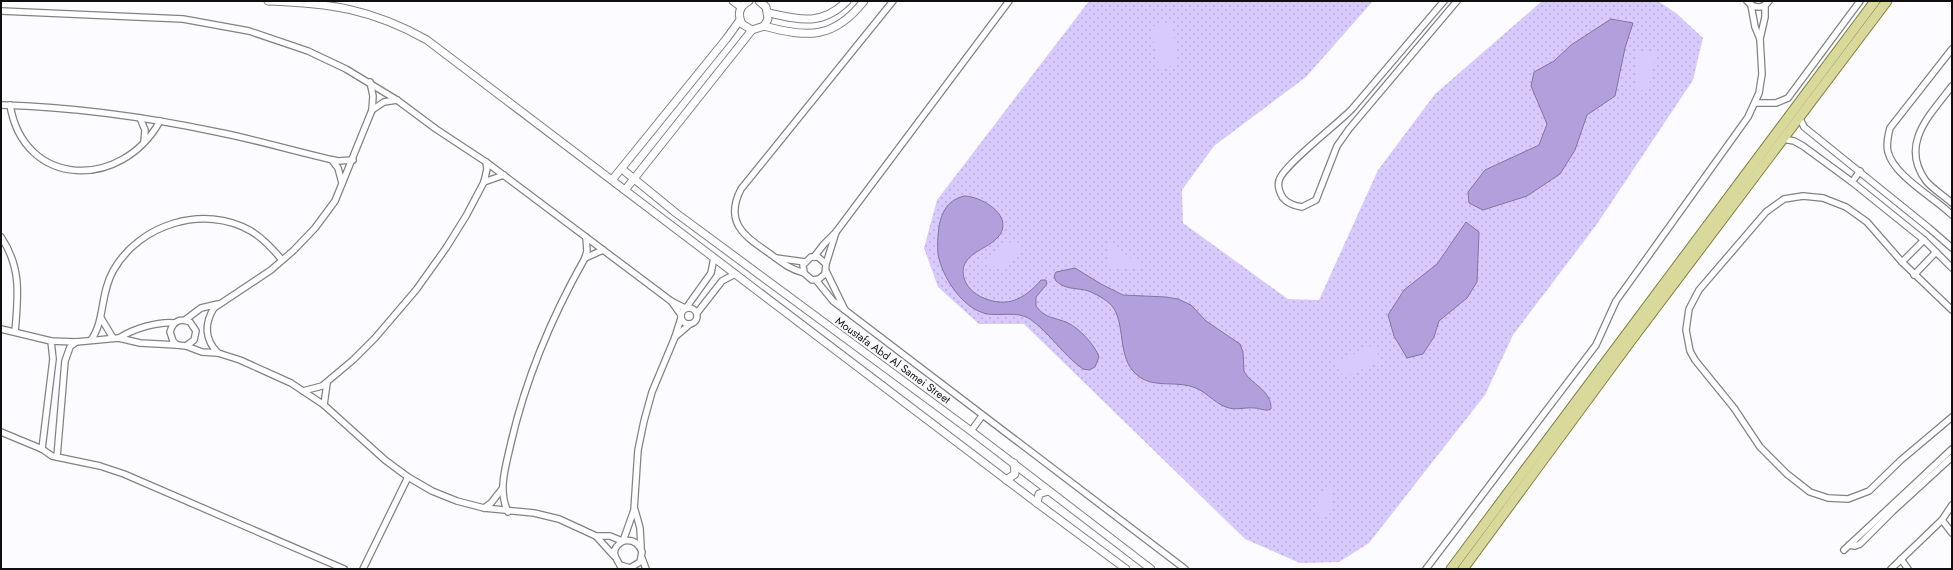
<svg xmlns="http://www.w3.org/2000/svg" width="1953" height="570" viewBox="0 0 1953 570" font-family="Jost,sans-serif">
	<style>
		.grass { fill: url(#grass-dots) }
		.pitch { fill: #d9cafd }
		.water { fill: #b2a0dd; stroke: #8174a0 }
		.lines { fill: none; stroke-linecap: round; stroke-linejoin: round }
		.minor-casing { stroke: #828184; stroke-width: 8 }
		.tertiary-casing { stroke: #828184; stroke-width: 9 }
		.primary-casing { stroke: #818140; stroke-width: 11 }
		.minor { stroke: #fff; stroke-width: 5.5 }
		.tertiary { stroke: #fff; stroke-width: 7 }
		.primary { stroke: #d9d99c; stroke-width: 9 }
		.labels { text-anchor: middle; stroke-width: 4; stroke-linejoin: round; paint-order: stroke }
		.street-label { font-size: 11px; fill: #0f0f10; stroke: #fcfbff }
	</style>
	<defs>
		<pattern id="grass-dots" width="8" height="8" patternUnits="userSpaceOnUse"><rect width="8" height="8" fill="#d9cafd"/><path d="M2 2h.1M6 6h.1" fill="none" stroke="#b9acd8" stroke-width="1.8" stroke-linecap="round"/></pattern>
	</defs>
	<rect width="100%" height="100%" fill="#fcfbff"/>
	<polygon class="grass" points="1089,1 1373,1 1306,77 1214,146 1182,190 1183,223 1288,299 1319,300 1378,170 1435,94 1542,1 1658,1 1676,13 1703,38 1693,80 1597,224 1513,335 1485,395 1369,543 1339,562 1300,563 1245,539 1024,324 979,324 938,287 924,248 937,200"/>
	<g class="pitch">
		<polygon points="1172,21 1178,64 1159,69 1151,27"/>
		<polygon points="1657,52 1648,89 1636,91 1636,53"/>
		<polygon points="1016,238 1020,250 1005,270 981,262"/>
		<polygon points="1107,241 1143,267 1107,267"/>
		<polygon points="1376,344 1379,362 1344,377 1334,363"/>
		<polygon points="1331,487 1332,513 1317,516 1319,493"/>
	</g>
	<g class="water">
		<polygon points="1611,19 1633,23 1625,48 1615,96 1587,115 1575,150 1560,174 1527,196 1483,210 1469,203 1468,192 1485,170 1539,145 1547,124 1531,86 1534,72 1554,61 1571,45"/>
		<path d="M964,196C980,196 1011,213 1001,233C992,249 964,251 963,271C963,294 993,306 1012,301C1025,297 1033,289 1041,280H1046L1047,284L1036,297V306C1045,319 1055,317 1068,323C1079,328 1095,345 1099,357L1095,367L1089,370L1083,369C1063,355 1050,333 1030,319C1017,311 1002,316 988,314C963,310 942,277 938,254C937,245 938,236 939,226C942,211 948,200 964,196Z"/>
		<polygon points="1466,222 1479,232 1477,282 1467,298 1439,321 1434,337 1423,354 1407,358 1394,336 1388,315 1404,290 1437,264"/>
		<path d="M1075,268L1101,284L1123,295L1166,297L1178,299L1191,305L1206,321L1240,344L1243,352L1244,371C1250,384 1272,390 1271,409C1266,412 1260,408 1254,408C1245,407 1235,411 1226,407C1214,403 1206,391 1193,387C1172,380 1149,390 1133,371C1117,353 1126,317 1109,303C1103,298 1093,292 1085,290C1074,288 1065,289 1056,281L1054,276L1056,272Z"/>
	</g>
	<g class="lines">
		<g class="minor-casing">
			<g id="minor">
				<path d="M1444,1L1352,109C1339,123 1281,167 1279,181C1277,187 1280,193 1283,198C1288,204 1295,206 1302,207L1316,200L1337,146L1349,129L1457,1"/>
				<path d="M1747,1C1754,9 1763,9 1769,1"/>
				<polyline points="1,11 183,19 249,31 308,51 346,69 397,100 436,129 486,162 671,301 685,308"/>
				<polyline points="1760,39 1765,17 1765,5"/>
				<path d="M1952,49L1890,128C1888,136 1886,144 1888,152C1894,176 1935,198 1952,215"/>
				<path d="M1952,86C1930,115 1899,144 1926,181C1933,189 1944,196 1952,203"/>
				<polyline points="1756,103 1776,103 1788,98 1860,1"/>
				<path d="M1,105C74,107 146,117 217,132C258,140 297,152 338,161L353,160"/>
				<path d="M10,105C24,189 122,190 160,121"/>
				<polyline points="372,110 384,102 397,100"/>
				<polyline points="1799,117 1804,127 1929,228 1952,248"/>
				<polyline points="140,118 145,130 144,142"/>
				<polyline points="1783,139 1794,141 1803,146 1852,182 1924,240 1952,268"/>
				<polyline points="332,160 338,168 342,183"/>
				<polyline points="484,182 504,175"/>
				<polyline points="1852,182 1860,171"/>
				<path d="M1,237C22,268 18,297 15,332"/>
				<polyline points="814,257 824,244 836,232 1009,1"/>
				<polyline points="585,258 603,250"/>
				<polyline points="776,258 805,262"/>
				<polyline points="1902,262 1924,240"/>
				<polyline points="826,264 818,257 811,257 803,265 804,273 812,280 819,279 825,274 826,264 836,232"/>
				<polyline points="826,271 845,310"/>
				<path d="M804,273C789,269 781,262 769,253C744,236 724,222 741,189L893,1"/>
				<polyline points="1914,275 1936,252"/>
				<polyline points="816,280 833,301 1185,569"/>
				<polyline points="671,301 681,315"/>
				<circle cx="689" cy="316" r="8"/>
				<polyline points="686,308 711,273 714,258"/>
				<polyline points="1952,310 1902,262 1867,222 1846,207 1823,198 1803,196 1784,199 1766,212 1699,290 1689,309 1686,330 1690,351 1695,360 1734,408 1760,447 1787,474 1810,492 1828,498 1848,499 1869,491 1901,460 1952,417"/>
				<polyline points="697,313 722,281 735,274"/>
				<polyline points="101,318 113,338"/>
				<polyline points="185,320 201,308 218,304"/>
				<polyline points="1,329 51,341 76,342 119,338 140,343 177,345"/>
				<polyline points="675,337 690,324"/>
				<path d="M119,338C133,329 158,321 175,323"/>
				<path d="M91,340C105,321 100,294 113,271C139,224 204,204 251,231C264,239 273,249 282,260"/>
				<path d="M186,346L194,340L196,331L190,322C180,318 173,321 170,332L173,341L177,345L186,346L202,352L218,353L240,360L291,383L324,405L385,460L408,477L432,491L457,501L484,508L534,513L559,519L596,536L614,556"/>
				<path d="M218,353C205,340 204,324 214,308L271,270L294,250L315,228L335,201L372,110L373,96L370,82"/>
				<polyline points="303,391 322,386 353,360 375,338 416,290 446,248 466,216 484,182 487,169 486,162"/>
				<polyline points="324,405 327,383"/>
				<polyline points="971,431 982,416"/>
				<polyline points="1,432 42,449 52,456 100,466 124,474 344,569"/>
				<polyline points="42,449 53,359 51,341"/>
				<polyline points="57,457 65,361 70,347 76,342"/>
				<polyline points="484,508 491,503 502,489"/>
				<polyline points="635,510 640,528 641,547"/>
				<path d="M508,512C498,491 505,469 510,447C525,380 551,318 585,258L587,251L586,237"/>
				<polyline points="1942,520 1952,533"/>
				<polyline points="596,536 610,536 622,541"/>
				<polyline points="623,541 634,510 638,450 644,421 652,392 675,337 681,318"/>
				<polyline points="1849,545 1855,546 1860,544 1893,511 1952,457"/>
				<polyline points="1844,550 1952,449"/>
				<polyline points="642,558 646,569"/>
				<polyline points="1901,559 1908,569"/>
				<path d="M620,565L630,568L640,562L642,552C639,543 633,539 623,541C608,551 616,557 622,569"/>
				<polyline points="363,569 408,477"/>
				<polyline points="1426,569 1596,345 1616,301 1748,117 1759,93 1762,74 1760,39 1755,27 1751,5"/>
				<polyline points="1891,569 1942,520 1952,505"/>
			</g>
		</g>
		<g class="tertiary-casing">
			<g id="tertiary">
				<path d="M268,1C330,3 372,9 427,40L1037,503L1126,569"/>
				<polyline points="733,1 741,7"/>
				<path d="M749,1C739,6 737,14 742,24L752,30L764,26L768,19L766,7L759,1"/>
				<path d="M769,13C800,20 822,26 847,1"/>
				<path d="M764,26C808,38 834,39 864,1"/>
				<polyline points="622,169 676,213 971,431 1151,569"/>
				<polyline points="612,180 727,38 740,20"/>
				<polyline points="625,190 752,30"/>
				<polyline points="1006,480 1015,474 1014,463"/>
				<polyline points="1037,503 1039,494 1048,491"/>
			</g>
		</g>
		<g class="primary-casing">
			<g id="primary">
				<polyline points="1451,569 1875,1"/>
				<polyline points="1463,569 1630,342 1887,1"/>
			</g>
		</g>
		<use href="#minor" class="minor"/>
		<use href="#tertiary" class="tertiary"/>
		<use href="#primary" class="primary"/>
	</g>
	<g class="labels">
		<g class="street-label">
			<text transform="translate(893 360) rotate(36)" y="4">Moustafa Abd Al Samei Street</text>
		</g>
	</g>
	<rect width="1953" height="570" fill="none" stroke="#0f0f10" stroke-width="4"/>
</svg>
